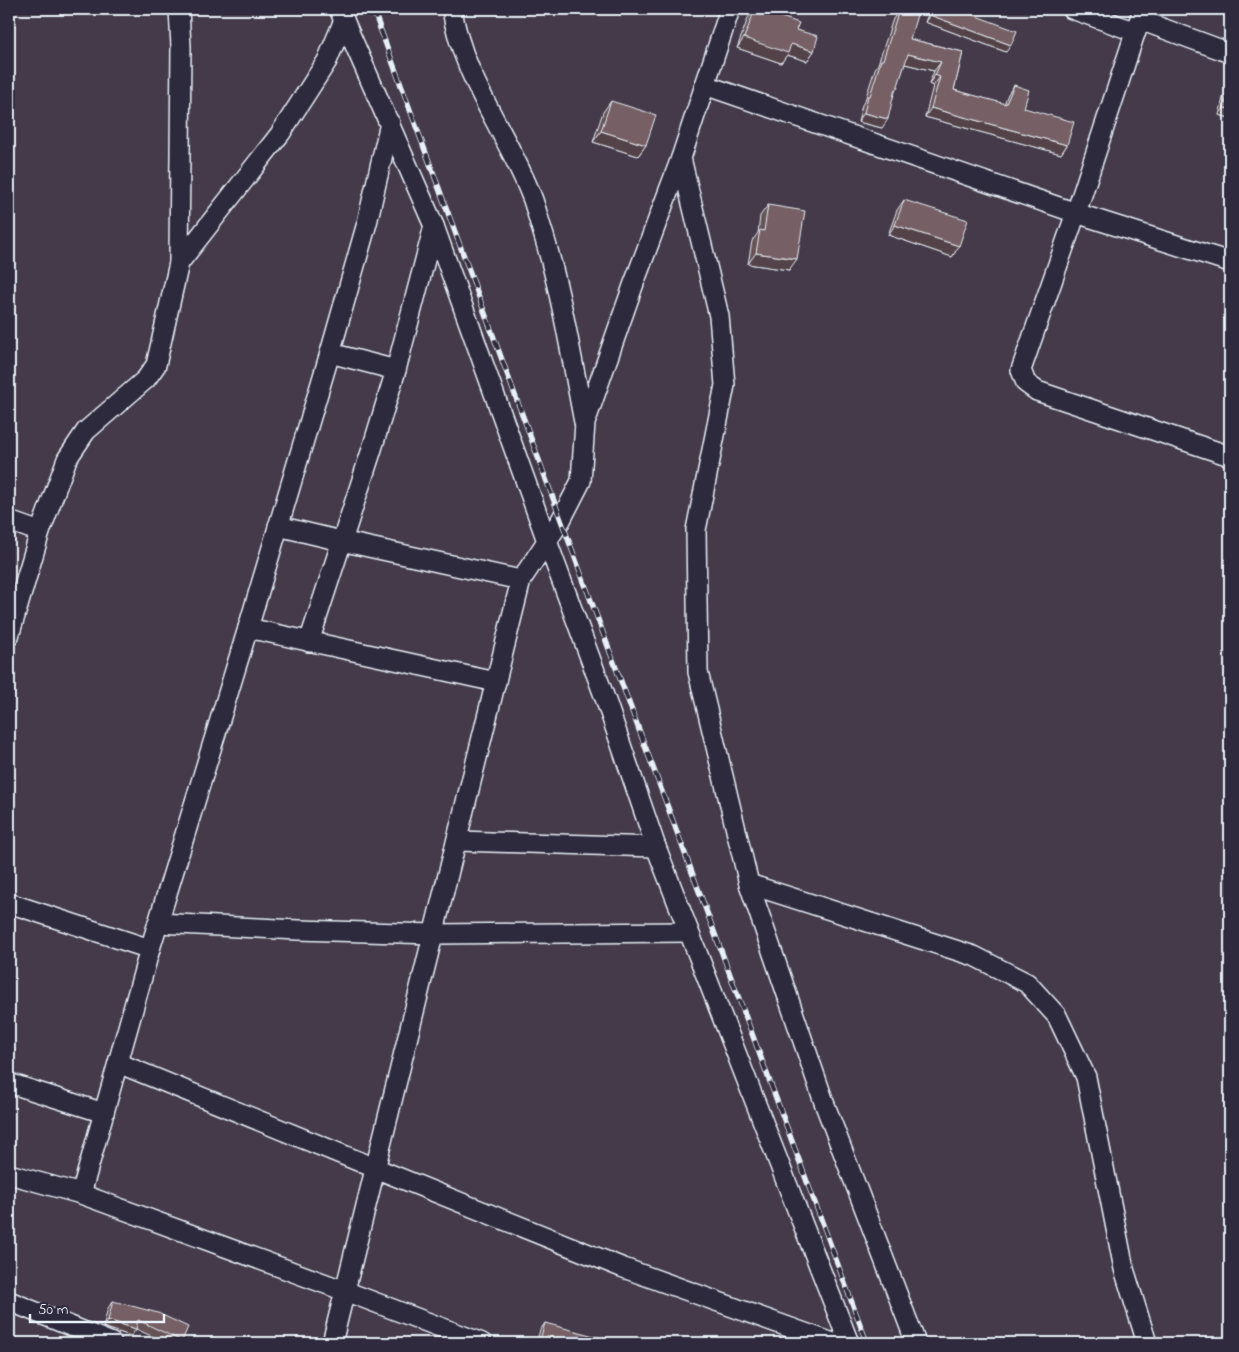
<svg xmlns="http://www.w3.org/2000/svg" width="1239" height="1352" viewBox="0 0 1239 1352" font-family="'Indie Flower',sans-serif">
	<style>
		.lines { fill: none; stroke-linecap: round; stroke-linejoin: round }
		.minor-casing { stroke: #e8f1f8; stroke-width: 22 }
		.minor { stroke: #2f2a3d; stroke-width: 19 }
		.rail-casing { stroke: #e8f1f8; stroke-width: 5.5 }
		.rail { stroke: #2f2a3d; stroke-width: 4; stroke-dasharray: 11; stroke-linecap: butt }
		.wall { fill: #655357; stroke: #e8f1f8 }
		.shaded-wall { fill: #534347; stroke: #e8f1f8 }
		.building { fill: #766065; stroke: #e8f1f8 }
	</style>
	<rect width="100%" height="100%" fill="#443a49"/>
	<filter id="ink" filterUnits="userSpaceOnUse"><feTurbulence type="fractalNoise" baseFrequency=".02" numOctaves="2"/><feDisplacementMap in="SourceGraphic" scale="10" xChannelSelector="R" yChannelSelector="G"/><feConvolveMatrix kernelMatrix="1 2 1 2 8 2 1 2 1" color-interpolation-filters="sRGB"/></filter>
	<g filter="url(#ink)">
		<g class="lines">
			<g class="minor-casing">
				<g id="minor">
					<polyline points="339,9 434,226 547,541 606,701 656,847 849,1343"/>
					<path d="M452,9C462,78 509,135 533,200C537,212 540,224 544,236C562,297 572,360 584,422"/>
					<polyline points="730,9 681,158 719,316 725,385 696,530 698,672 749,884 825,1105 916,1343"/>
					<polyline points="1072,9 1136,32"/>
					<polyline points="1143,9 1076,213 1021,370 1026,383 1037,391 1230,456"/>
					<polyline points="1140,20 1230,53"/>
					<polyline points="705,85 1076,213 1230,262"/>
					<polyline points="179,263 280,134 327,61 344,20"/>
					<polyline points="330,353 396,370"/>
					<polyline points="9,521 40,532"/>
					<polyline points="278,526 341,541 521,580"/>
					<polyline points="248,628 496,682"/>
					<polyline points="9,636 40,532 67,459 86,431 146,379 156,365 179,263 181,47 179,9"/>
					<polyline points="309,642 371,452 396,370 434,226"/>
					<polyline points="457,841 656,847"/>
					<polyline points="749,884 974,956 1027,983 1057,1016 1086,1077 1124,1269 1147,1343"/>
					<polyline points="9,903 150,949"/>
					<polyline points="158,923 298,930 434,934 689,932"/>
					<polyline points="118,1063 375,1168 621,1267 833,1343"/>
					<polyline points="9,1083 104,1113"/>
					<polyline points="9,1174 81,1194 345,1291 482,1343"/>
					<polyline points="81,1194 150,949 248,628 330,353 367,223 390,123"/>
					<polyline points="9,1301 112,1343"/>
					<polyline points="332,1343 521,580 561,520 581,481 585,423 633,286 681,158"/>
				</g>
			</g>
			<use href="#minor" class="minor"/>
			<g class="rail-casing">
				<polyline id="rail" points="373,9 561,520 867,1343"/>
			</g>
			<use href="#rail" class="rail"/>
		</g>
		<g class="wall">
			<polygon points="754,9 796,30 814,51 807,61 787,55 781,63 737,48 748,18"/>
			<polygon points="930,9 957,9 1006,52 925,22"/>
			<polygon points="899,10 910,39 963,52 954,90 1004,104 1008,94 1014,85 1024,108 1067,145 1061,154 925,117 933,86 929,84 934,71 905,64 882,128 858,122 862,105 865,100 875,69 878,64 893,19"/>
			<polygon points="1228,91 1230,118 1219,115 1223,98"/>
			<polygon points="611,101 646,145 638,156 593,142 603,112"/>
			<polygon points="1230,192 1230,214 1224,212"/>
			<polygon points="904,200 959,246 952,257 888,235 897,210"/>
			<polygon points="768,205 789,270 748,264 752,241 758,233 760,216"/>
			<polygon points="113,1301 182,1341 180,1343 167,1343 136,1329 131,1336 103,1327 108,1308"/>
			<polygon points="545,1323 597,1343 536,1343 540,1330"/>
		</g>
		<g class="shaded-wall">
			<polygon points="1105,9 1117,9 1120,10 1118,13"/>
			<polygon points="930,15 1011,45 1006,52 925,22"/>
			<polygon points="744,38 791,44 814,51 807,61 787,55 781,63 737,48"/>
			<polygon points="908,54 941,62 934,71 901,63"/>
			<polygon points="935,75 940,77 933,86 929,84"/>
			<polygon points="931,108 1067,145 1061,154 925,117"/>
			<polygon points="1224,108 1230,109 1230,118 1219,115"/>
			<polygon points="864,113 888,119 882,128 858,122"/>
			<polygon points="601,131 646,145 638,156 593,142"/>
			<polygon points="1229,205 1230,205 1230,214 1224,212"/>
			<polygon points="895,225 959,246 952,257 888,235"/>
			<polygon points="756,253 797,259 789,270 748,264"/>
			<polygon points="108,1320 136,1329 131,1336 103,1327"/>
		</g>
		<g class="building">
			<polygon points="755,9 758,9 799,23 796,30 818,36 814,51 791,44 788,53 744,38"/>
			<polygon points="932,9 957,9 1017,31 1011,45 930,15"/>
			<polygon points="899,10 917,15 910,39 963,52 954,90 1006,104 1014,85 1029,90 1024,108 1074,122 1067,145 931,108 940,77 935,75 941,62 908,54 897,89 895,89 888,119 864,113 868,96 870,96 881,60 883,60"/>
			<polygon points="1228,91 1230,91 1230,109 1224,108"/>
			<polygon points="611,101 656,115 646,145 601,131"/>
			<polygon points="904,200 968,220 959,246 895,225"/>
			<polygon points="768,205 805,211 797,259 756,253 760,230 764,231"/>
			<polygon points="113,1301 158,1313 188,1327 182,1341 138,1320 136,1329 108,1320"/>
			<polygon points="545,1323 598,1337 597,1343 539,1343"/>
			<polygon points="276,1341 286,1343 275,1343"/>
		</g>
	</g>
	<rect width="1239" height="1352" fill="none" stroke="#2f2a3d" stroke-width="30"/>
	<rect x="15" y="15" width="1209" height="1322" fill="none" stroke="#e8f1f8" stroke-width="2" filter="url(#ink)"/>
	<path d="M30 1314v8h134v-8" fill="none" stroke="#e8f1f8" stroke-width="2.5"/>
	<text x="38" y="1314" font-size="15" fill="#e8f1f8" stroke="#2f2a3d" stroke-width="4" paint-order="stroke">50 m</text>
</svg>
